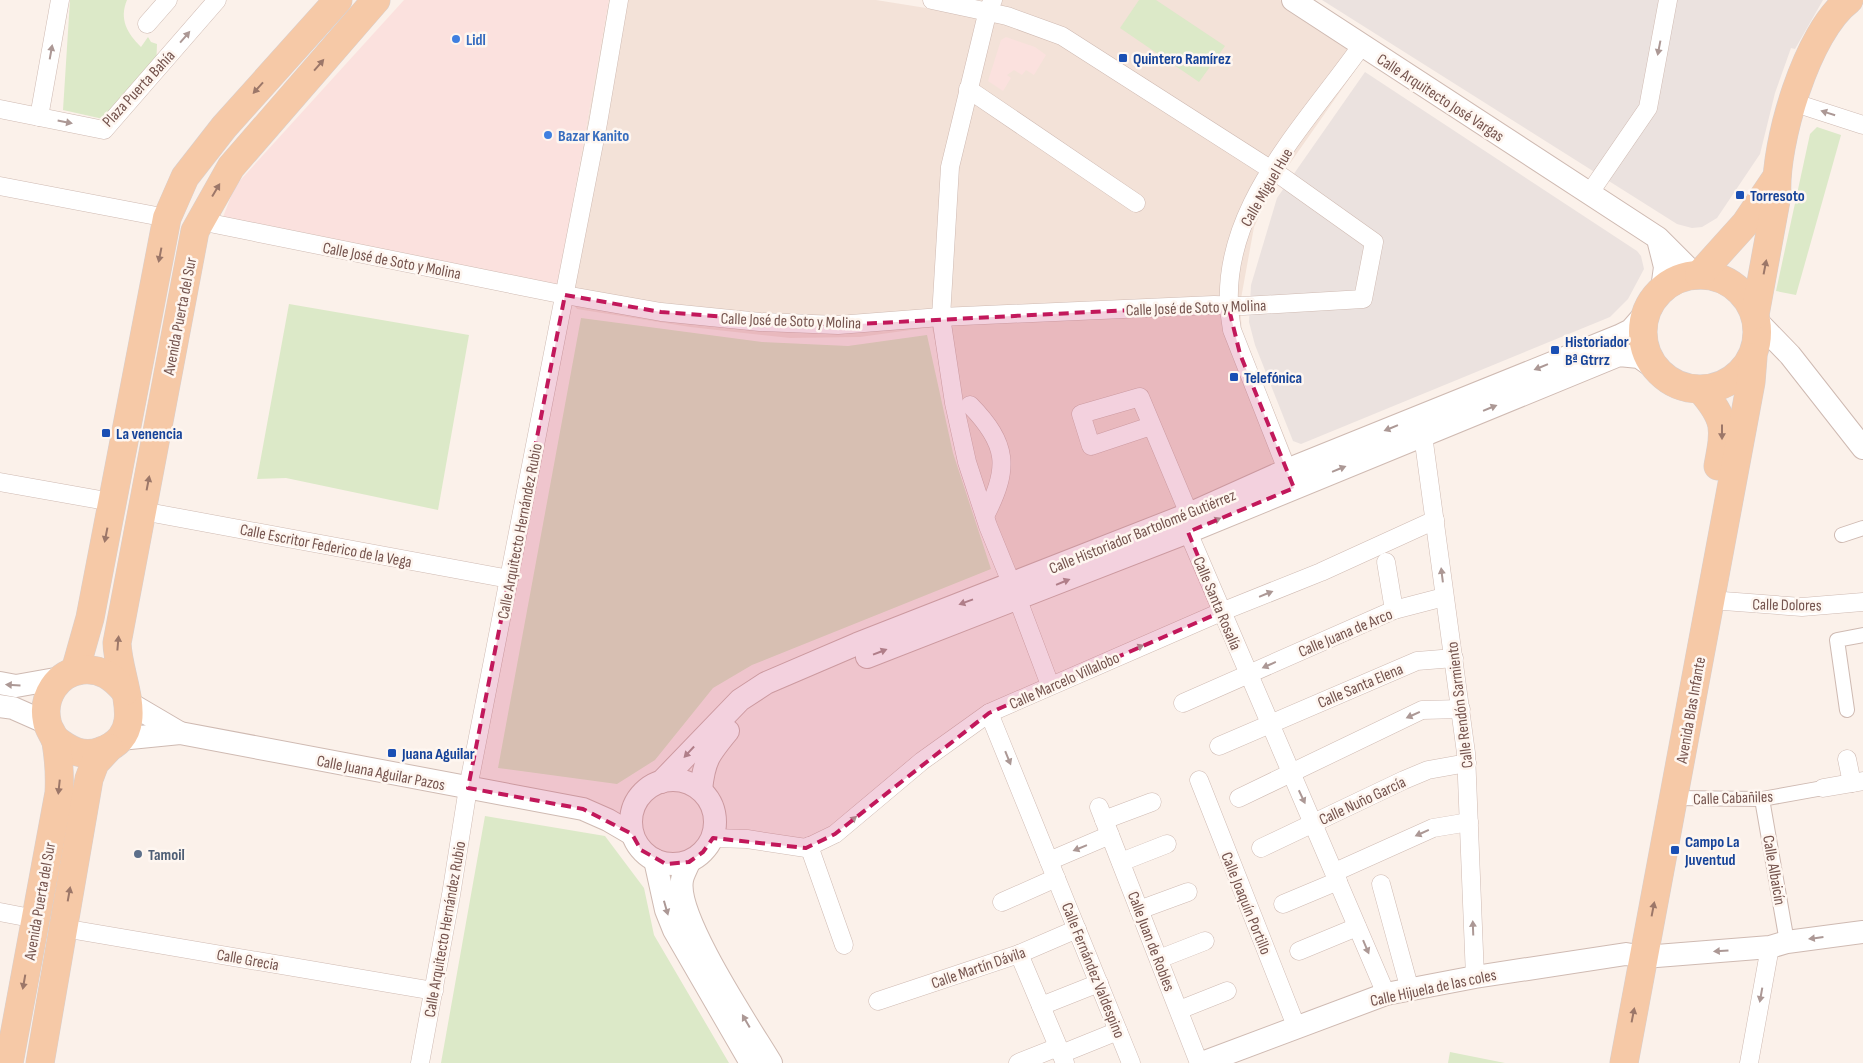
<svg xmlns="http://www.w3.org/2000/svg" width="1863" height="1063" viewBox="0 0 1863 1063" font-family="'Sofia Sans Condensed',sans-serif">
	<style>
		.residential { fill: #f3e2d8 }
		.commercial { fill: #fbe1de }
		.industrial { fill: #ebe2df }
		.green { fill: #dce9c8 }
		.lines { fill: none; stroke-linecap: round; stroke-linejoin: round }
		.pedestrian-casing { stroke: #cfbab2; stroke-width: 16 }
		.minor-casing { stroke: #cfbab2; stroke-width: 19 }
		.tertiary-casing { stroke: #cfbab2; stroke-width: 24 }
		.primary-casing { stroke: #d8cfcd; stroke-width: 29 }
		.pedestrian { stroke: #fff; stroke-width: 14 }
		.minor { stroke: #fff; stroke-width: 18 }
		.tertiary { stroke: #fff; stroke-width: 22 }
		.primary { stroke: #f6c9a7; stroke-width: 28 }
		.oneway { fill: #ac9895 }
		.oneway2 { fill: #9c7769 }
		.marked { fill: #c2185b; fill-opacity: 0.2; stroke: #c2185b; stroke-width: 4; stroke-dasharray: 10 6; stroke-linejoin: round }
		.shop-dot { fill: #3f7fe0; stroke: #fef6f0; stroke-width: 2 }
		.transit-dot { fill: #1a4fb4; stroke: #fef6f0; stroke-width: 2 }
		.service-dot { fill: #5c6f8a; stroke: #fef6f0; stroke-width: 2 }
		.labels { text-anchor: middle; stroke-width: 5; stroke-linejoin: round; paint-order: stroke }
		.shop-label { font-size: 16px; font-weight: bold; fill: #366cbe; stroke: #fef6f0; text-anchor: start }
		.transit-label { font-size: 16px; font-weight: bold; fill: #164399; stroke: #fef6f0; text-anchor: start }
		.street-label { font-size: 16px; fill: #75544e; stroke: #fef6f0 }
		.service-label { font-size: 16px; font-weight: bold; fill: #4e5e75; stroke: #fef6f0; text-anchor: start }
	</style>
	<rect width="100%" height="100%" fill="#fbf1ea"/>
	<polygon class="residential" points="609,0 876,0 976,16 981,0 1280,0 1365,56 1272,189 1254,227 1240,304 1242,333 1301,477 1008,594 954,428 932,327 860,337 790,338 690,327 577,309 558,286"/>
	<g class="commercial">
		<polygon points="404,0 609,0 558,286 223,217 235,186"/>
		<polygon points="1006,37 1035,47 1046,55 1034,75 1026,70 1022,75 1014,70 1007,75 1011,78 1003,91 988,81 1001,40"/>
	</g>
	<g class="industrial">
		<polygon points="1322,0 1823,0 1795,49 1791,48 1775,93 1760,154 1717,218 1702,227 1692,228 1677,224"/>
		<polygon points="1365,72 1637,251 1641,256 1644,269 1628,299 1610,317 1301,444 1293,441 1255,345 1249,322 1251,285 1277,198"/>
	</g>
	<g class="green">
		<path d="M70,0H127C119,19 127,33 141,47L148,37L151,42L157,44L156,70L112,121L63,110Z"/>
		<polygon points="1139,0 1156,0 1225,46 1199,82 1120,28"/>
		<polygon points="1817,127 1841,135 1796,295 1776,291 1810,134"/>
		<polygon points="289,304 469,335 438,510 286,478 257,479"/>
		<polygon points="581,318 762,342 848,346 927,335 953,453 991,569 752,665 713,688 655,760 617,784 498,768"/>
		<polygon points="485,816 605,836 644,888 654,935 729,1063 441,1063"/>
		<polygon points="1450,1052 1505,1063 1448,1063"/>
	</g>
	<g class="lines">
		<g class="pedestrian-casing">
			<g id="pedestrian">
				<polyline points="1842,535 1863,528"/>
				<polyline points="1847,710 1837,640 1863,635"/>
				<polyline points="1673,798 1762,799 1823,788"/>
				<polyline points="1762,799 1787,942"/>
			</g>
		</g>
		<g class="minor-casing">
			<g id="minor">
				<polyline points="993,0 988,10 950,167 941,317 954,403 967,462 988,526 1012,585"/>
				<polyline points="147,24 168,0"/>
				<polyline points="968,89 1136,203"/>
				<polyline points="1792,102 1863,125"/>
				<polyline points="0,109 104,130 217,0"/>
				<polyline points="39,117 60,0"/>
				<polyline points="0,186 167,218"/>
				<polyline points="1589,194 1648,108 1668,0"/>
				<polyline points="200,221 565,295 661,312 760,322 838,325 941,317 1214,305 1243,306 1363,299 1374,242 1284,178 1062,36 1007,16 932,0"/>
				<path d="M970,405C1008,444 1010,468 985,516"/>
				<polyline points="1151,426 1091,446 1081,414 1140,397 1189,514"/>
				<polyline points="1423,435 1466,753 1475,977"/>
				<path d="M1291,480L1232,330C1210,218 1303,129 1362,45"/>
				<polyline points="0,482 112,502"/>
				<polyline points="142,511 509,579"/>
				<polyline points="1188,532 1386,994"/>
				<polyline points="1386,562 1394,610"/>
				<polyline points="1018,600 1050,685"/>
				<polyline points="1710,600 1802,607 1863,602"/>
				<polyline points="1183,703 1394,610 1444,597"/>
				<polyline points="989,713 1131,1063"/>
				<polyline points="1219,746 1417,661 1454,658"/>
				<polyline points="1847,759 1852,783"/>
				<polyline points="1199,780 1296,1026"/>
				<polyline points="1823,788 1863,781"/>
				<polyline points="1239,798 1422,710 1461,709"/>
				<polyline points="1099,807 1199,1063"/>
				<polyline points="1104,820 1152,802"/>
				<polyline points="713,838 747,839 806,848 835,834 922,761 989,713 1221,612 1321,572 1435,520"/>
				<polyline points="809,846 844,945"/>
				<polyline points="1261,848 1404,780 1428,770 1467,763"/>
				<polyline points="1049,861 1110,835"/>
				<polyline points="1121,862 1167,844"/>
				<polyline points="1335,872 1433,828 1469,822"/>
				<polyline points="1381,884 1410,990"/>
				<polyline points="1002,902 1056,878"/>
				<polyline points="1283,904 1338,881"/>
				<polyline points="1139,910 1188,892"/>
				<polyline points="0,912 36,919"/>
				<polyline points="63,928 434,991"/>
				<polyline points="1299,951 1357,927"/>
				<polyline points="1019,954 1065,1063"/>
				<polyline points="1159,959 1205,941"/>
				<polyline points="878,1001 1019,954 1077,929"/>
				<polyline points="1041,1006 1099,983"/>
				<polyline points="1179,1010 1227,991"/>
				<polyline points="1061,1054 1118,1031"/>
				<polyline points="420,1063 451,895 468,788 598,123 619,0"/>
				<polyline points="1018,1063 1058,1047"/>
				<polyline points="1749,1063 1770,947"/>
			</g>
		</g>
		<g class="tertiary-casing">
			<g id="tertiary">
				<polyline points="1293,0 1658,238 1695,275"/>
				<polyline points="1658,239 1665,267 1662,289"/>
				<polyline points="1756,320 1790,355 1863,448"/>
				<polyline points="867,657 1188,532 1619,355 1639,357 1656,369"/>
				<polyline points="0,683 16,686 61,678"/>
				<polyline points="129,703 180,733"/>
				<polyline points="0,706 13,708 47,723"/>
				<polyline points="120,739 180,733 583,809 608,820 632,834"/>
				<circle cx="673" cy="822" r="42"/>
				<polyline points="661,782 740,700 766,683 857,644 1189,514 1287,470 1619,336 1631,330 1645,314"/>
				<path d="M701,790C704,760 709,754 728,731"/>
				<polyline points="655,860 666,910 674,930 751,1063"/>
				<path d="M689,862C687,868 683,874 682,880C675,917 750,1028 771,1063"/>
				<polyline points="1202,1063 1386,994 1475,977 1626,954 1644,957 1770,947 1787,942 1863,932"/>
			</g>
		</g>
		<g class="primary-casing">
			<g id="primary">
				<circle cx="1700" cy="332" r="57"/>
				<polyline points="1699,275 1745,224 1776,178"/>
				<path d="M1755,315L1777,195C1774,144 1807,31 1849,0"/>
				<path d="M1701,390C1727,420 1725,429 1718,466"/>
				<polyline points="75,671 90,618 167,218 185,177 224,127 338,0"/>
				<path d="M55,739C69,750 83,758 101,751C151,733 118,681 117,643L195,231L231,167L376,0"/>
				<path d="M9,1063L59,793C60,775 59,760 56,742C54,735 48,729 47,721C42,697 57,673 82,670C101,668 113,677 125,691"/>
				<polyline points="40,1063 89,779 95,763 109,748"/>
				<polyline points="1624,1063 1751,382 1753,357"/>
			</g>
		</g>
		<use href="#pedestrian" class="pedestrian"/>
		<use href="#minor" class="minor"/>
		<use href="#tertiary" class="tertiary"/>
		<use href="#primary" class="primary"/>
	</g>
	<defs><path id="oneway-solid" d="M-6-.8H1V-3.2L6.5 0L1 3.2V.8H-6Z" transform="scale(1.25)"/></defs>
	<g class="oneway">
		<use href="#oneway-solid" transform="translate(185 37) rotate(-49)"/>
		<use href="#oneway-solid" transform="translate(1659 48) rotate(101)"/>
		<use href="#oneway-solid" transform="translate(51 52) rotate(-80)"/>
		<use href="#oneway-solid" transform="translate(1828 113) rotate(-162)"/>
		<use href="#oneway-solid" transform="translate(65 122) rotate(11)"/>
		<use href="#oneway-solid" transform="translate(1541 367) rotate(158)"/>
		<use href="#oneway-solid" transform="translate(1490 408) rotate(-22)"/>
		<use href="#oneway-solid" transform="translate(1391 428) rotate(158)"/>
		<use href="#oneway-solid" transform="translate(1339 469) rotate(-22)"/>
		<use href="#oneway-solid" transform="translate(1214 521) rotate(-23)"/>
		<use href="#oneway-solid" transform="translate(1442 575) rotate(-97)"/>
		<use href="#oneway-solid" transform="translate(1063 582) rotate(-22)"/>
		<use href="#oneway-solid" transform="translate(1266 594) rotate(-22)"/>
		<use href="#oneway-solid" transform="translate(966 602) rotate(160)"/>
		<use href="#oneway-solid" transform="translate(1137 648) rotate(-23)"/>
		<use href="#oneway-solid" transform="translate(880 652) rotate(-21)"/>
		<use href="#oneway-solid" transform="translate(1269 665) rotate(156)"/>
		<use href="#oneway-solid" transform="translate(13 685) rotate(-177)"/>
		<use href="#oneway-solid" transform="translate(1413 715) rotate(156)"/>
		<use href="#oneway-solid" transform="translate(689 752) rotate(133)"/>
		<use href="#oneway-solid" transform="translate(1008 758) rotate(68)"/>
		<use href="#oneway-solid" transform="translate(1302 797) rotate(65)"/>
		<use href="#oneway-solid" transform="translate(851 821) rotate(-40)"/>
		<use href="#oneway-solid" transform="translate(1422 833) rotate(156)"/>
		<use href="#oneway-solid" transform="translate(1080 848) rotate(158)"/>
		<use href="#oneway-solid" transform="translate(666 908) rotate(74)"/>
		<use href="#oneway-solid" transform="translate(1473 928) rotate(-92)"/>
		<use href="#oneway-solid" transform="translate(1816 938) rotate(173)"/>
		<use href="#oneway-solid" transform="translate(1366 947) rotate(67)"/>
		<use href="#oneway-solid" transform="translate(1721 951) rotate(176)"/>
		<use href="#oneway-solid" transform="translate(1761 995) rotate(100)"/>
		<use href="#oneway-solid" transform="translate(746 1021) rotate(-120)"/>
	</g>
	<g class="oneway2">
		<use href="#oneway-solid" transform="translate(319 65) rotate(-49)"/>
		<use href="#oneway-solid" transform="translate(258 88) rotate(132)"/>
		<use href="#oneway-solid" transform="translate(216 190) rotate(-59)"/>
		<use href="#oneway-solid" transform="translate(160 255) rotate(101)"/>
		<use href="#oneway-solid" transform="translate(1765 267) rotate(-79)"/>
		<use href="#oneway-solid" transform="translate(1722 432) rotate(90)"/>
		<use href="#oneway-solid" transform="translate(148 483) rotate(-79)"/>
		<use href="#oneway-solid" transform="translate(106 535) rotate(101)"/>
		<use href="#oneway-solid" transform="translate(118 643) rotate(-85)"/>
		<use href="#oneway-solid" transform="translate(59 787) rotate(96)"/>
		<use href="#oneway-solid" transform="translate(69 894) rotate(-80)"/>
		<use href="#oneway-solid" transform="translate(1653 909) rotate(-79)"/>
		<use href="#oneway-solid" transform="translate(24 982) rotate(100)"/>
		<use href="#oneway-solid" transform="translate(1633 1015) rotate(-79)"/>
	</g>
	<path class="marked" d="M565,295L661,312L838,325L1228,305L1240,354L1294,488L1188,532L1221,612L989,713L835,834L806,848L713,838L703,852L689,862L666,864L641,850L632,834L583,809L468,788Z"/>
	<g class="shop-dot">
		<circle cx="456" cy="39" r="5"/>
		<circle cx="548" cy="135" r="5"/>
	</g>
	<g class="transit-dot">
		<rect x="1118" y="53" width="10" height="10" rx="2.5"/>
		<rect x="1735" y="190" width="10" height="10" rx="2.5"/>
		<rect x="1550" y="345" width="10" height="10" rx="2.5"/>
		<rect x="1229" y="372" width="10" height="10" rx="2.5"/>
		<rect x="101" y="428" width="10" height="10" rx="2.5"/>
		<rect x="387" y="748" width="10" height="10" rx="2.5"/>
		<rect x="1670" y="845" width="10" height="10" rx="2.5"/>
	</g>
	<circle class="service-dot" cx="138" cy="854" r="5"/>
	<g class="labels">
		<g class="shop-label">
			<text x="466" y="45">Lidl</text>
			<text x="558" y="141">Bazar Kanito</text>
		</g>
		<g class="transit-label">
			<text x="1133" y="64">Quintero Ramírez</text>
			<text x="1750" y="201">Torresoto</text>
			<text x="1565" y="347">Historiador<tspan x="1565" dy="18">Bª Gtrrz</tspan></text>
			<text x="1244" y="383">Telefónica</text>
			<text x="116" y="439">La venencia</text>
			<text x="402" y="759">Juana Aguilar</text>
			<text x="1685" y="847">Campo La<tspan x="1685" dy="18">Juventud</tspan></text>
		</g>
		<g class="street-label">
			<text transform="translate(138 88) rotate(-47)" y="6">Plaza Puerta Bahía</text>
			<text transform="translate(1441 97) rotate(33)" y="6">Calle Arquitecto José Vargas</text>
			<text transform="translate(1266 187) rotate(-60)" y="6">Calle Miguel Hue</text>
			<text transform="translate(392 260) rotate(11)" y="6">Calle José de Soto y Molina</text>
			<text transform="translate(1196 307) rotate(-2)" y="6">Calle José de Soto y Molina</text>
			<text transform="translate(179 316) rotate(-79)" y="6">Avenida Puerta del Sur</text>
			<text transform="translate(791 320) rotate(2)" y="6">Calle José de Soto y Molina</text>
			<text transform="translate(519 531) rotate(-79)" y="6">Calle Arquitecto Hernández Rubio</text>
			<text transform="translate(1142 531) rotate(-22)" y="6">Calle Historiador Bartolomé Gutiérrez</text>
			<text transform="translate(326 545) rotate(11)" y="6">Calle Escritor Federico de la Vega</text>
			<text transform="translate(1218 603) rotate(67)" y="6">Calle Santa Rosalía</text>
			<text transform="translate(1787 604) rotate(1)" y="6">Calle Dolores</text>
			<text transform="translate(1345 632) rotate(-23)" y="6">Calle Juana de Arco</text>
			<text transform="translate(1064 680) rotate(-24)" y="6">Calle Marcelo Villalobo</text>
			<text transform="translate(1360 685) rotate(-23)" y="6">Calle Santa Elena</text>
			<text transform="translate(1459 705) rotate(-97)" y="6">Calle Rendón Sarmiento</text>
			<text transform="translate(1690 710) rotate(-80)" y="6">Avenida Blas Infante</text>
			<text transform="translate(381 772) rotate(11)" y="6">Calle Juana Aguilar Pazos</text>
			<text transform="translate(1733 797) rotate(-2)" y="6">Calle Cabañiles</text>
			<text transform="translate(1362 800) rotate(-25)" y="6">Calle Nuño García</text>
			<text transform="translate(1775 870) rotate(80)" y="6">Calle Albaicín</text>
			<text transform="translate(39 901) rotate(-80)" y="6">Avenida Puerta del Sur</text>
			<text transform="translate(1247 903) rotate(68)" y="6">Calle Joaquín Portillo</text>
			<text transform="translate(444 929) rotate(-80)" y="6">Calle Arquitecto Hernández Rubio</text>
			<text transform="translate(1152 941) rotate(69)" y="6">Calle Juan de Robles</text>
			<text transform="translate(248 959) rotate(10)" y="6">Calle Grecia</text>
			<text transform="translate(978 967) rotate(-19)" y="6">Calle Martín Dávila</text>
			<text transform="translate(1094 970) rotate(68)" y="6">Calle Fernández Valdespino</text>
			<text transform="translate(1433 987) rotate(-12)" y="6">Calle Hijuela de las coles</text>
		</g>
		<g class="service-label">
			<text x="148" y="860">Tamoil</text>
		</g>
	</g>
</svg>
